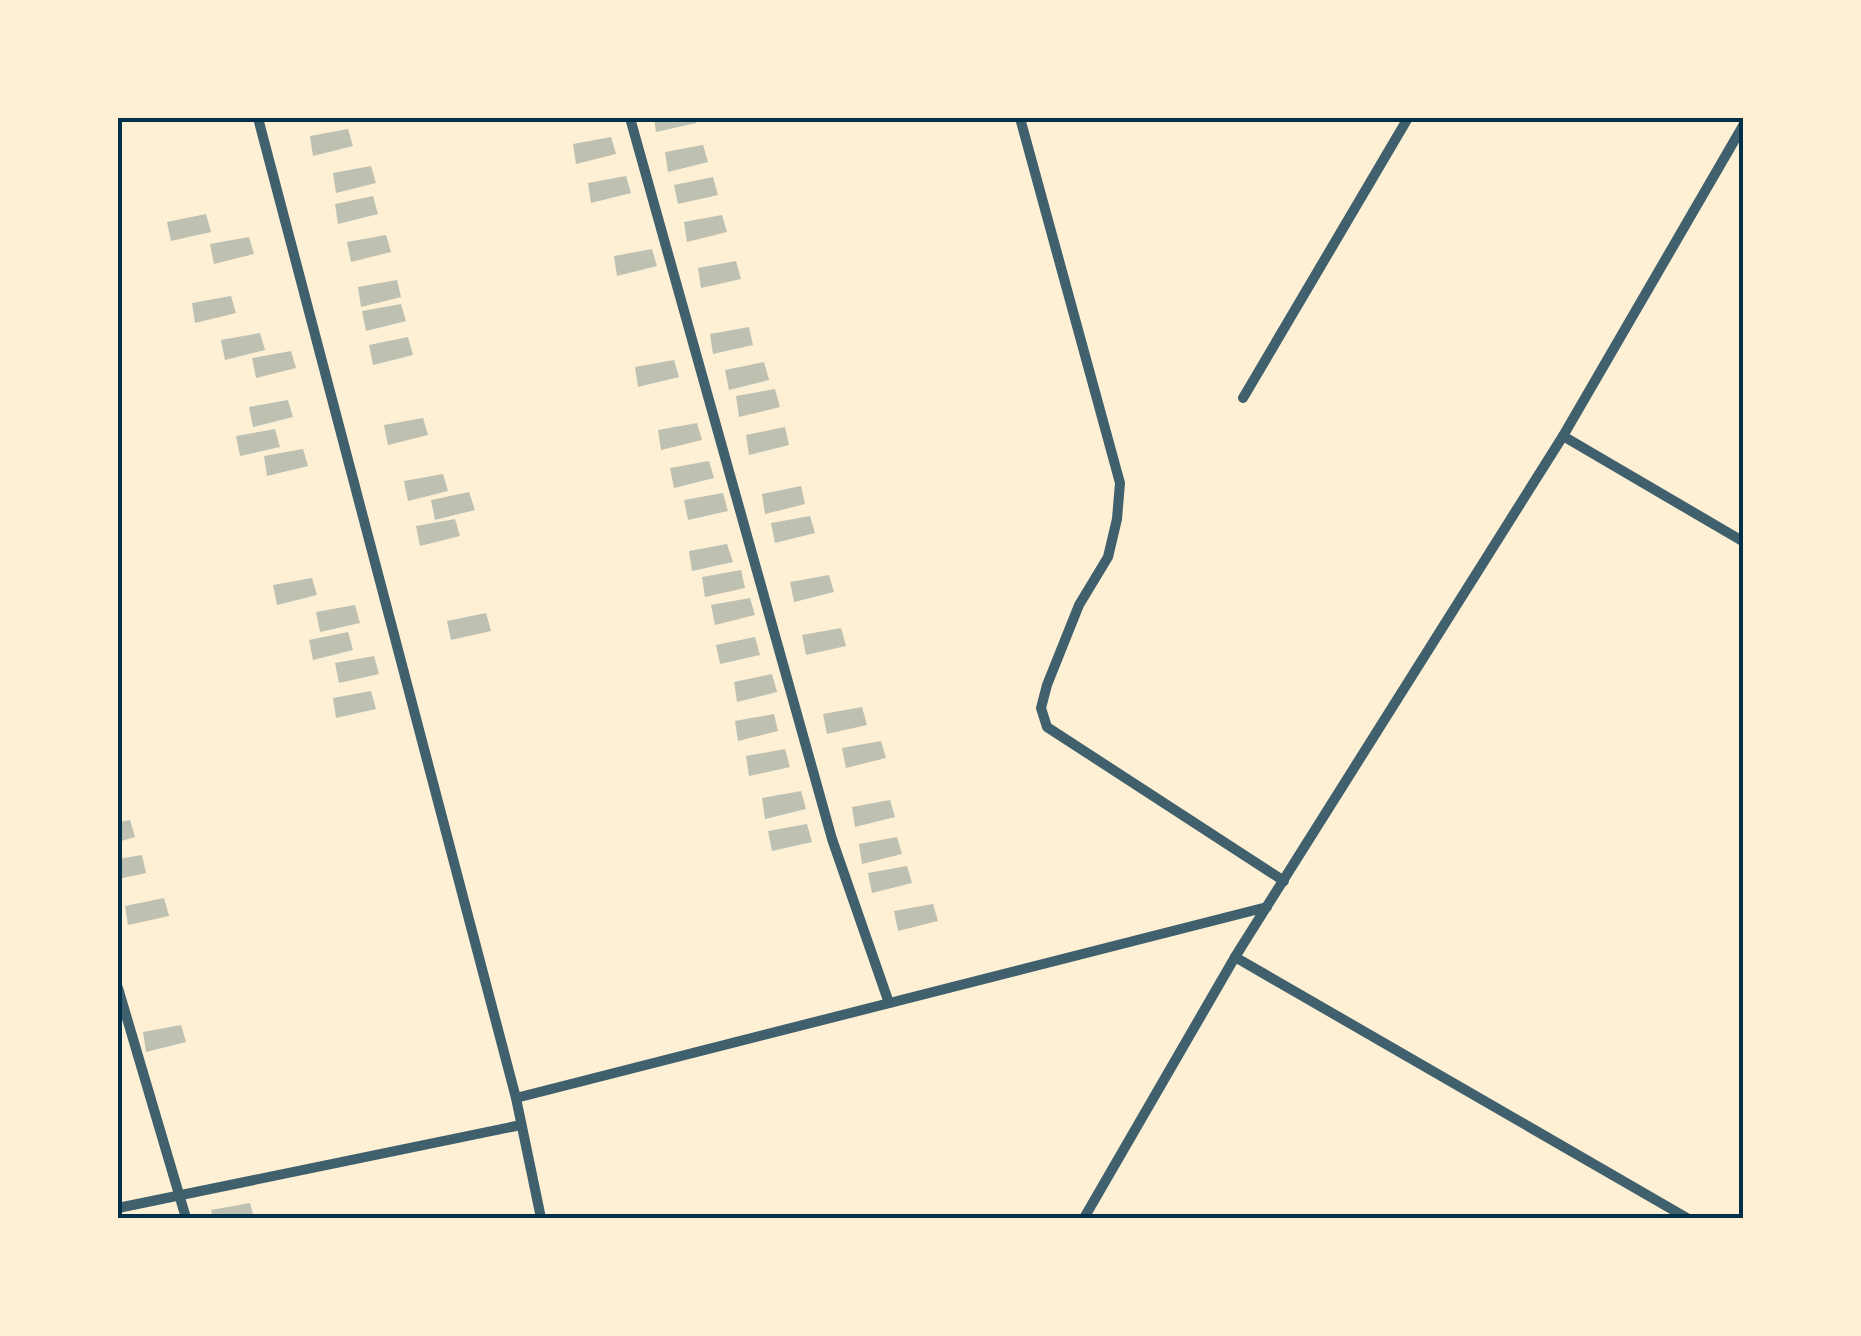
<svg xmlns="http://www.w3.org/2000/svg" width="1861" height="1336" viewBox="0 0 1861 1336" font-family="'Times New Roman',serif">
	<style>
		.building { fill: #bec0b2 }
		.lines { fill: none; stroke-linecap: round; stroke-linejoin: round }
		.minor { stroke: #3f606c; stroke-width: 10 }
		.neatline { fill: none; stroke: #003049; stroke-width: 4 }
	</style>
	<rect width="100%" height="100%" fill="#fdf0d5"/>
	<g class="building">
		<polygon points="654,118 695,118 696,123 656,132"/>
		<polygon points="348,129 353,146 313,156 310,136"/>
		<polygon points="611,137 616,154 576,164 573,144"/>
		<polygon points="703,145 708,162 668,172 665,152"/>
		<polygon points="371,166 376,183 336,193 333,173"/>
		<polygon points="626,176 631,193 591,203 588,183"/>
		<polygon points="713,177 718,195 678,204 674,185"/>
		<polygon points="373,196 378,214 338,224 335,204"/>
		<polygon points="206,214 211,232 171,241 167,222"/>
		<polygon points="722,215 727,232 687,242 684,222"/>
		<polygon points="386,235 391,252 351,262 347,242"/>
		<polygon points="249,237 254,254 214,264 210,244"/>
		<polygon points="652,249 657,266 617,276 614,256"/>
		<polygon points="736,261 741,279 701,288 698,268"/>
		<polygon points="397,280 401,297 361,307 358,287"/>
		<polygon points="231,296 236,313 195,323 192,303"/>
		<polygon points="401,304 406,321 366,331 362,311"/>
		<polygon points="749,327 753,345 713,354 710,334"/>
		<polygon points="260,333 265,350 225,360 221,340"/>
		<polygon points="408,337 413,355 373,365 369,345"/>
		<polygon points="291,351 296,368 256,378 252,358"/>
		<polygon points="674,360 679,377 638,387 635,367"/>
		<polygon points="764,362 769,380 729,390 725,370"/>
		<polygon points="775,389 780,407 739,417 736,396"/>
		<polygon points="288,400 293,417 253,427 249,407"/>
		<polygon points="423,418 428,435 388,445 384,425"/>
		<polygon points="697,423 702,440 661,450 658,430"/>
		<polygon points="785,427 789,445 749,455 746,435"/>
		<polygon points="275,429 280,447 240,456 236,436"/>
		<polygon points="303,449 308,466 267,476 264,456"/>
		<polygon points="709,461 714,478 674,488 670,468"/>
		<polygon points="443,474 448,491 408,501 404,481"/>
		<polygon points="801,486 805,504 765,514 762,494"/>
		<polygon points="469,492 475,510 435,520 431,500"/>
		<polygon points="723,493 728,511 688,520 684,500"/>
		<polygon points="810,516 815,533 775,543 771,523"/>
		<polygon points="455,519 460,536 420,546 416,526"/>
		<polygon points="727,544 733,562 692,571 689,551"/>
		<polygon points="741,570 745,588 705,597 702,577"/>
		<polygon points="829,575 834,592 794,602 790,582"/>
		<polygon points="312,578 317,595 277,605 273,585"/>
		<polygon points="750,598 755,615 715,625 711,605"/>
		<polygon points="355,605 360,623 320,632 316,612"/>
		<polygon points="486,613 491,631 451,640 447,621"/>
		<polygon points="841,628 846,646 806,655 802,635"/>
		<polygon points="348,632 353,650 313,660 309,640"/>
		<polygon points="755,637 760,655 720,664 716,645"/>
		<polygon points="374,656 379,674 339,683 335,663"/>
		<polygon points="772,674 777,692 737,702 734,682"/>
		<polygon points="371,691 376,709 336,718 333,698"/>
		<polygon points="862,707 867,725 827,734 823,714"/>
		<polygon points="774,714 778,731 738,741 735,721"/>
		<polygon points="881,741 886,758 846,768 842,748"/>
		<polygon points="785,749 790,767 749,776 746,756"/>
		<polygon points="801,791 806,809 765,819 762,798"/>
		<polygon points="890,800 895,817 855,827 852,807"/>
		<polygon points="130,820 135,837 118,842 118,822"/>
		<polygon points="807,824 812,842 772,851 768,831"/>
		<polygon points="897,837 902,854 862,864 859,844"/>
		<polygon points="142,855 146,873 118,879 118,859"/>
		<polygon points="907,866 912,883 872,893 868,873"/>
		<polygon points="164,898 169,916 128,925 125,906"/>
		<polygon points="933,904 938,921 898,931 894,911"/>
		<polygon points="181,1025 186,1042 146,1052 143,1032"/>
		<polygon points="250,1203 254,1218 213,1218 211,1210"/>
	</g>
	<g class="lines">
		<g class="minor">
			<polyline points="258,118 516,1098 541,1218"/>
			<polyline points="630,118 832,839 889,1003"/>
			<polyline points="1020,118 1120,483 1117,519 1108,557 1079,605 1047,685 1041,708 1047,727 1284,881"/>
			<polyline points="1243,398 1408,118"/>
			<polyline points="1563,436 1744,542"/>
			<polyline points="1235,957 1687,1218"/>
			<polyline points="118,988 186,1218"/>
			<polyline points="516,1098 1267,907"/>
			<polyline points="118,1208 521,1125"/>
			<polyline points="1084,1218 1235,957 1563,436 1744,124"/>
		</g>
	</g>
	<rect width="1861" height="1336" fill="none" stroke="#fdf0d5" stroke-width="240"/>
	<rect x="120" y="120" width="1621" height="1096" class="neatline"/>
</svg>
